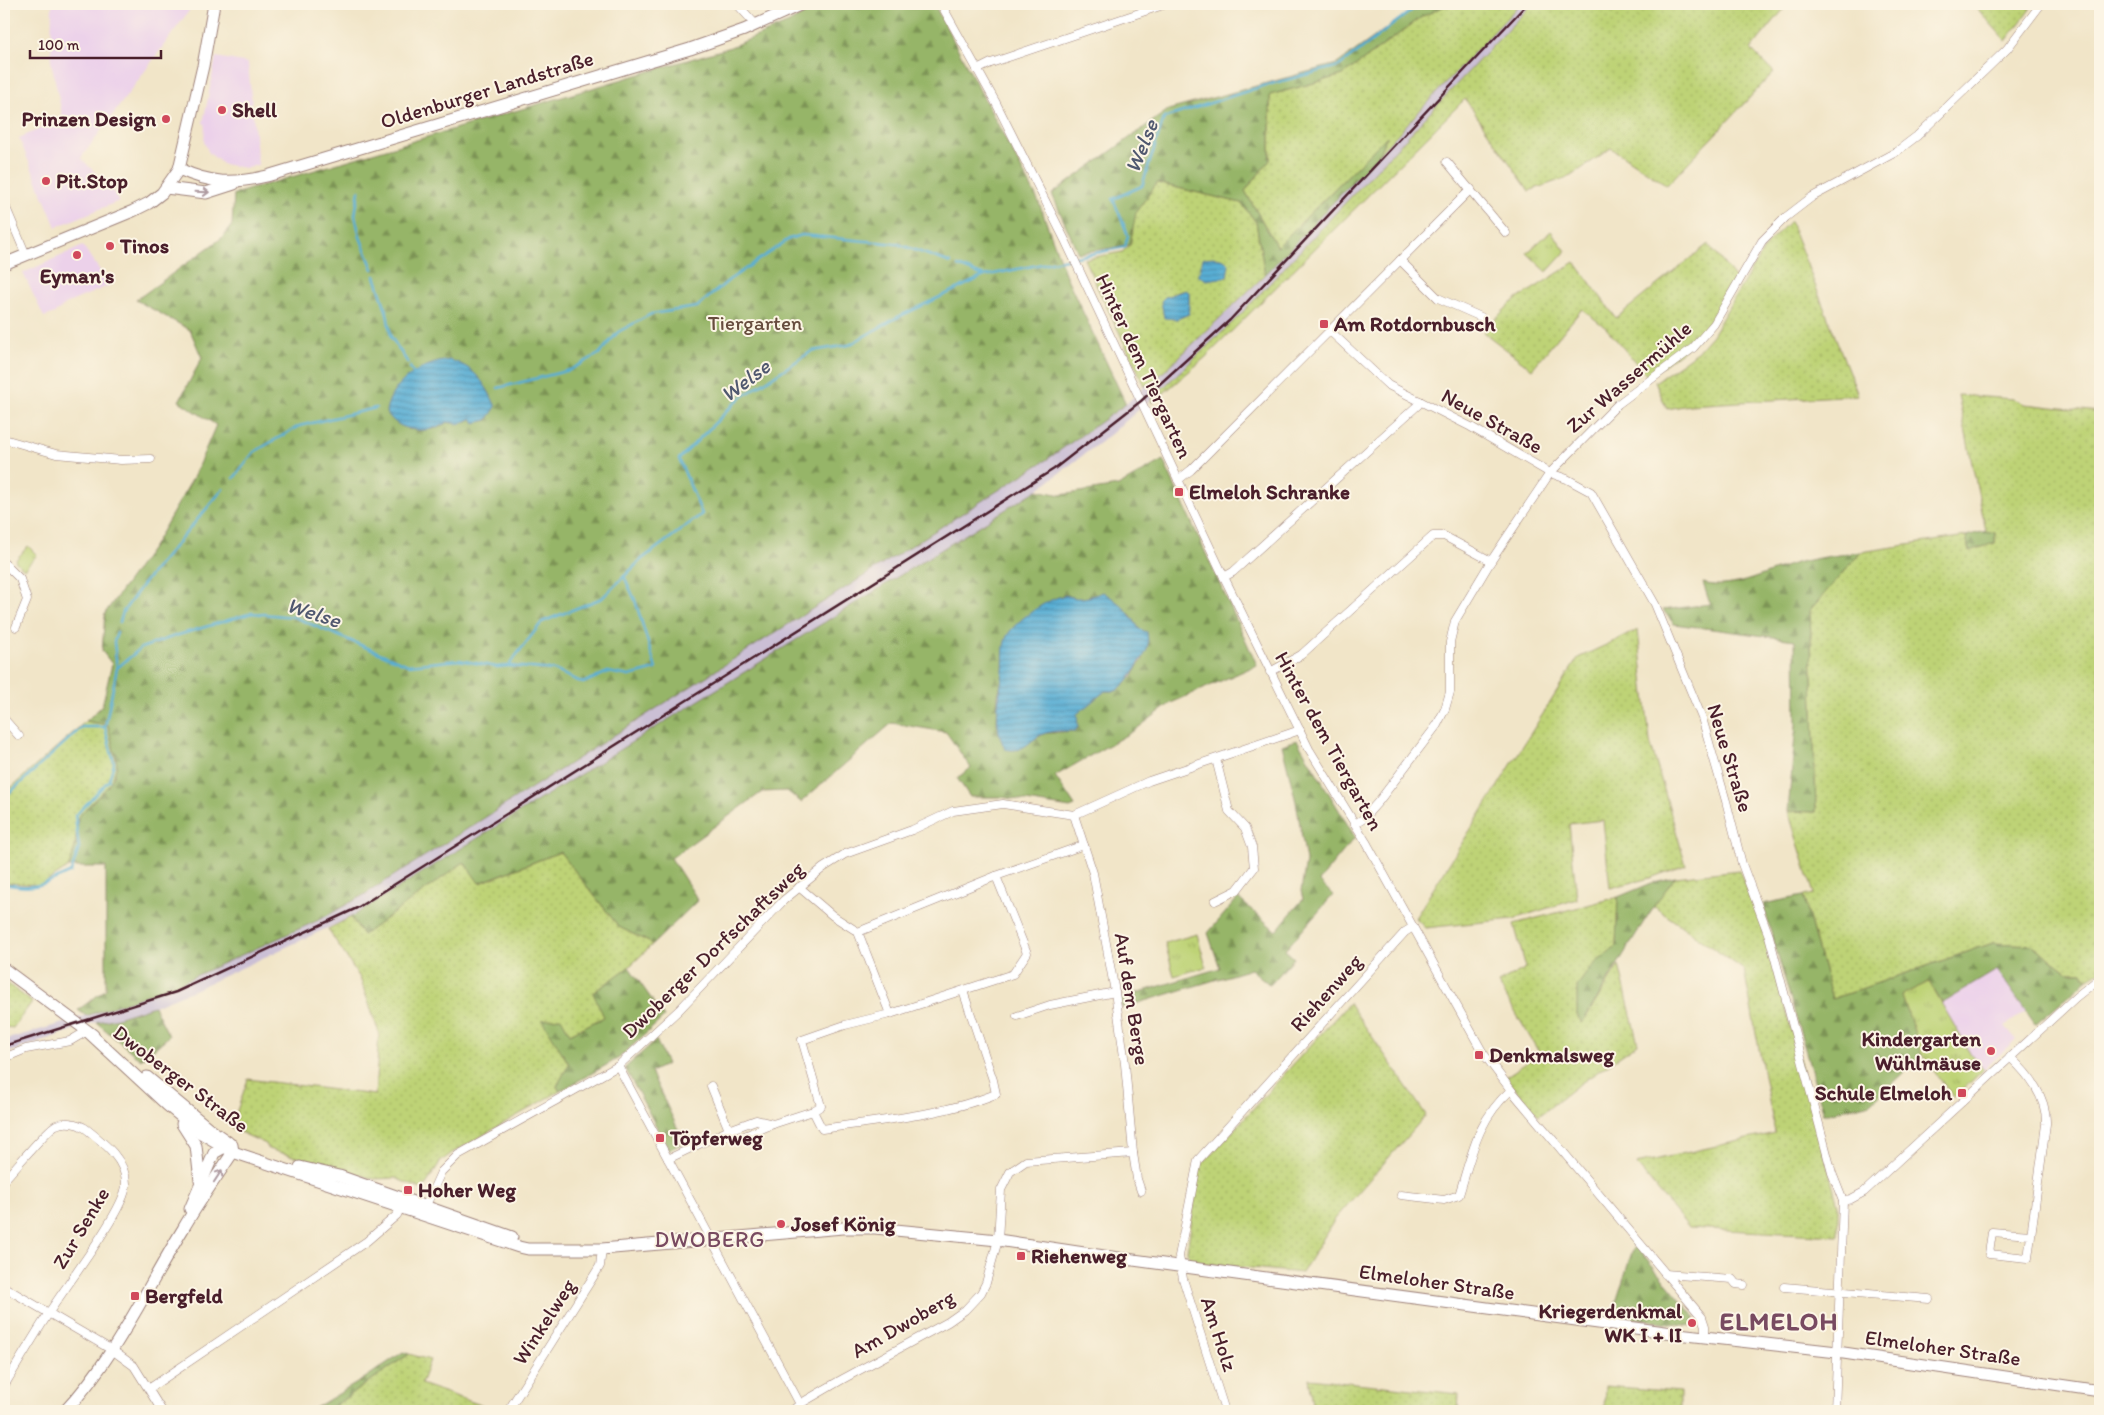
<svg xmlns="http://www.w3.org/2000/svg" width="2104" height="1415" viewBox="0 0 2104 1415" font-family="Itim,sans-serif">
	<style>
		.built { fill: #ecd1ea }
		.industrial { fill: #cbbfd5 }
		.grass { fill: url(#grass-dots); stroke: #847950; fill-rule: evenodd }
		.forest { fill: url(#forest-firs); stroke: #706a49; fill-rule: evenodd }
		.cemetery { fill: url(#cemetery-stones); stroke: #847950 }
		.park { fill: url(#park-tufts); stroke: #847950 }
		.water { fill: url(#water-rules); stroke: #516680 }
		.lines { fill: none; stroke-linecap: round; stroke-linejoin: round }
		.stream { stroke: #58aed4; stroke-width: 2.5 }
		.street-casing { stroke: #9e827a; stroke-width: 9 }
		.secondary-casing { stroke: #9e827a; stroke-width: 13 }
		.street { stroke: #fff; stroke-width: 8 }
		.secondary { stroke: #fff; stroke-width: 11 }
		.rail { stroke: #4a1f2b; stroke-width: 2.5 }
		.oneway { stroke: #ae9aa0 }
		.poi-dot { fill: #d1495b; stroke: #fcf5e5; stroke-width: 2 }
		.labels { text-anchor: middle; stroke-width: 4; stroke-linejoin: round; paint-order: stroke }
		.street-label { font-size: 21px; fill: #4a1f2b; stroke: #fcf5e5 }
		.poi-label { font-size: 21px; font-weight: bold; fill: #4a1f2b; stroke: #fcf5e5; text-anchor: start }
		.park-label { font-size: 21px; fill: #674c3e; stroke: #fcf5e5 }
		.water-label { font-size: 22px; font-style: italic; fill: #50586f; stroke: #fcf5e5 }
		.neighbourhood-label { font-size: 22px; letter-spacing: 1px; fill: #784a61; stroke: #fcf5e5 }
		.district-label { font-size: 26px; font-weight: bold; letter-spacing: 1px; fill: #784a61; stroke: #fcf5e5 }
	</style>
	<defs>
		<pattern id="grass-dots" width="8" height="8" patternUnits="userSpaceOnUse" patternTransform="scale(1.25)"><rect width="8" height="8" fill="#bed376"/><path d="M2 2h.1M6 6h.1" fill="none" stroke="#a5b566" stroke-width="1.8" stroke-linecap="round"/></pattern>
		<pattern id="forest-firs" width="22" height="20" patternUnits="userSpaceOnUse" patternTransform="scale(1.25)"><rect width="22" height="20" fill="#96b567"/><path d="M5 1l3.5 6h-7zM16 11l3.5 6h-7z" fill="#7c9355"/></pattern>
		<pattern id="cemetery-stones" width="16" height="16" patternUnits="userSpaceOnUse" patternTransform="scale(1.25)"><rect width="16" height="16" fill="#bed376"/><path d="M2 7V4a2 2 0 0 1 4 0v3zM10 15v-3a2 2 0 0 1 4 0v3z" fill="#a5b566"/></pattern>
		<pattern id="park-tufts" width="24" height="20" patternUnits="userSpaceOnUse" patternTransform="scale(1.25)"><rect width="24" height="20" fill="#bed376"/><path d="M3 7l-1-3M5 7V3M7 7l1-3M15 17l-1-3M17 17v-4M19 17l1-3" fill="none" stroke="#a5b566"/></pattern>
		<pattern id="water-rules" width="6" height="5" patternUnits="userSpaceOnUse" patternTransform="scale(1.25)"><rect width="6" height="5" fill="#58aed4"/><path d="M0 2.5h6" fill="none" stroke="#4b8dac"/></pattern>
	</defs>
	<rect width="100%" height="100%" fill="#fcf5e5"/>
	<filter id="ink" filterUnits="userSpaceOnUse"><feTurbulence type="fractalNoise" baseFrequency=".02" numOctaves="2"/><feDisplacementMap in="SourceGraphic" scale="10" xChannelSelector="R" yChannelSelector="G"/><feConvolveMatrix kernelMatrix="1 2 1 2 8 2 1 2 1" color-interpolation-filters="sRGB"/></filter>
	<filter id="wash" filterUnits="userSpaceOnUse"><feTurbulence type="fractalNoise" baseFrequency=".0096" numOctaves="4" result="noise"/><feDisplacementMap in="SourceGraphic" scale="20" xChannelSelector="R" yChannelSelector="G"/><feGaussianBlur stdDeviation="1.12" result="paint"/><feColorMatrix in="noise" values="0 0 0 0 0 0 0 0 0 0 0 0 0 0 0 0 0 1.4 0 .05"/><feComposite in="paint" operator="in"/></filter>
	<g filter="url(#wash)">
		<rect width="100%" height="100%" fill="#f1e5c8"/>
		<g class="built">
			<polygon points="52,4 194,4 81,158 114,192 119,201 56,227 19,138 63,119 51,61"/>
			<polygon points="216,57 248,63 258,165 245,168 223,164 209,153 204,142 205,124 203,123"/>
			<polygon points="83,246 110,285 68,303 55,313 44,317 23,273"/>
			<polygon points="1997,970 2026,1011 2005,1026 2016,1039 1954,1098 1922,1055 1929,982 1943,1003"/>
		</g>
		<polygon class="industrial" points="1520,4 1532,4 1238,317 1169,383 1111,434 1037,490 351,917 196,989 154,1006 114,1019 96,1022 4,1054 4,1040 60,1024 173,986 320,919 362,896 1046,460 1126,404 1145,386 1154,381 1265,275"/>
		<g class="grass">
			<polygon points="1449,4 1520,4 1378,155 1386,137 1277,247 1245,191 1270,160 1270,95 1343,75 1423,16"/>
			<polygon points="1532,4 1788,4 1751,49 1774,72 1667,185 1611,148 1571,176 1529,191 1465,99 1207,356 1152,403 1151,399 1238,317"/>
			<polygon points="1973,4 2034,4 2006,41"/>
			<path d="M1157,183L1241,203L1256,222L1265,275L1154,381L1145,386L1084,259L1122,252L1130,245L1135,212ZM1181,291L1189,292V314L1177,319L1174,318L1165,297Z"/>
			<polygon points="1790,221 1858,395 1689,405 1667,409 1655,382 1696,353 1712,335 1766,245"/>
			<polygon points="1708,244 1736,279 1711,321 1692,344 1648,377 1606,328 1582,309 1532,369 1483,332 1511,303 1575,262 1616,318"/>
			<polygon points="1958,395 2013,399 2024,404 2100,412 2100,972 2087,980 2083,972 2068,972 2032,945 1993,943 1832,999 1803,896 1814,894 1788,811 1816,812 1810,609 1861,552 1966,536 1969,551 1995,543 1995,533 1986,531"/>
			<polygon points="1638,630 1650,742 1686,865 1650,878 1610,888 1603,820 1569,824 1577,899 1513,919 1425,928 1415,918 1578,658"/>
			<polygon points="86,721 108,725 117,764 114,776 108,786 78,817 75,847 69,867 41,885 4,883 4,794"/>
			<polygon points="560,852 619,927 653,944 629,967 594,993 605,1017 570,1034 560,1048 569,1065 557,1086 560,1091 452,1153 440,1162 424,1188 421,1189 395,1178 374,1179 268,1149 266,1144 231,1128 248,1079 375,1095 379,1033 360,978 328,929 351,917 363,935 464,862 480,883"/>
			<polygon points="1739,870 1765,934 1815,1117 1838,1205 1838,1236 1689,1228 1636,1164 1775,1133 1744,970 1653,906 1675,877"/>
			<polygon points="1618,897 1616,946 1591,967 1577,1015 1583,1022 1619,965 1638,1044 1574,1088 1539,1116 1505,1077 1540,1054 1498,983 1526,968 1514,924"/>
			<polygon points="4,981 32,1002 13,1028 4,1027"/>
			<polygon points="1349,1003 1426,1115 1335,1219 1302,1273 1192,1262 1187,1251 1200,1167"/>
			<polygon points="409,1354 430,1360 421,1384 498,1411 327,1411"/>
			<polygon points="1309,1378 1459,1394 1458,1411 1314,1411"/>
			<polygon points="1605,1386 1680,1392 1680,1411 1604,1411"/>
		</g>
		<g class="forest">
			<path d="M822,4H934L1038,200L1066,276L1126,404L1046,460L362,896L321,919L173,986L86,1016L78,1010L106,989V867H69L75,847L78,817L108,786L114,776L117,764L108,725L86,721L102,706L112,664L102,651L105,613L153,547L193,478L216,425L179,401L202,358L190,330L136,300L223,237L232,225L234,194L728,48L789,23ZM496,407L460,424L447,422C436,431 422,431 408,429Z"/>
			<polygon points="1425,4 1449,4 1423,16 1343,75 1270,95 1270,160 1245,191 1277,247 1387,136 1378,155 1265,275 1256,222 1241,203 1157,183 1136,212 1130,245 1078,253 1052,194 1168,110 1337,64 1413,9"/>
			<path d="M1163,460L1257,665L1171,703L1135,730L1055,776L1075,806L1070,808L1001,797H970L957,778L971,768L946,732L892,723L801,802L787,791L762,792L671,858L698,900L653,944L619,927L560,852L479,883L464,862L363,935L351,917L1037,490L1061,495L1118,486ZM1065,595L1078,599L1093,596L1131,615L1139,629L1143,660L1137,667L1133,676L1116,691H1105L1076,714L1078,727L1075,731L1045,733L1035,739L997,725L998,695L1003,677L1007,636L1015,626L1036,610L1050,601Z"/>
			<polygon points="1986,531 1995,533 1995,543 1969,551 1966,536"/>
			<path d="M1861,552L1810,610L1816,812L1788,811L1796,725L1795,640L1674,624L1663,610L1710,604L1703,583C1735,592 1769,570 1800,562C1819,557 1841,555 1861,552Z"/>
			<polygon points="1297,740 1355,837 1319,881 1333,895 1285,950 1294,958 1270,985 1251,969 1122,1008 1120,998 1220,968 1208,933 1238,898 1276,931 1303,899 1301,891 1306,861 1296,802 1282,745"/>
			<path d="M1675,877C1640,923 1613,974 1582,1023L1577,1015V986L1591,967L1616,946L1618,897L1654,882Z"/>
			<polygon points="1803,896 1832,999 1993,943 2032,945 2068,972 2083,972 2087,980 2035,1024 1997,970 1942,1003 1929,982 1902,995 1922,1055 1871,1103 1824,1114 1763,904"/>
			<polygon points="629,967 664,1017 619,1058 560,1091 557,1086 569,1064 542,1020 561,1018 570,1034 604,1017 593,993"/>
			<polygon points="154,1006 169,1036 141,1060 96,1022 114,1019"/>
			<polygon points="656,1040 667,1064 651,1072 684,1142 669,1150 625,1068"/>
			<polygon points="1636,1246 1696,1318 1693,1326 1612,1315 1633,1249"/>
			<polygon points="403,1352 409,1354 327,1411 310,1411 362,1380"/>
		</g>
		<path class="cemetery" d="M358,4H422C407,16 376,6 358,4Z"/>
		<g class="park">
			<polygon points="1551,231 1566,251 1547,272 1527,253"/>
			<polygon points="28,546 37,555 24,569 15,561"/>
			<polygon points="1197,934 1206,967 1174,976 1165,943"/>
			<polygon points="1929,982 1971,1054 1984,1069 1954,1098 1922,1055 1902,995"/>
		</g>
		<g class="water">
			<polygon points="1213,257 1224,260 1229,264 1227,277 1207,280 1198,276 1203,258"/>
			<polygon points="1186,290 1189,292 1189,314 1177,319 1164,318 1161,301 1165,297"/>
			<path d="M450,360C475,367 486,384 496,407L487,420L475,423L472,418L460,424L447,422C429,435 397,433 386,411C392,381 422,363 450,360Z"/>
			<path d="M1103,592C1119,602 1130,612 1139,629L1147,632C1150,653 1145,652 1136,668C1131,678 1125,684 1116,691H1105L1077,714L1078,727L1075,731C1065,731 1053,730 1043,734C1029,740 1024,754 1005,749C993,725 998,703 1002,678C1005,665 1001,648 1007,636C1015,621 1046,600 1062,596C1068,594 1072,598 1077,598C1085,599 1095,595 1103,592Z"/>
		</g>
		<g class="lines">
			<g class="stream">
				<polyline points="359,191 355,215 360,237 373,269"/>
				<polyline points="958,266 984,276"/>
				<polyline points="375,276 387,313 391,337 408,363"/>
				<polyline points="410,367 413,373"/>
				<polyline points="498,388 570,370 599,354 618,332 651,314 697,307 729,280 789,239 802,235 898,244 951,263"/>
				<polyline points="234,478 254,452 299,426 376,408"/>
				<polyline points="120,622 123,612 143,584 223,489"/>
				<polyline points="117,632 114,642 117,668"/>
				<polyline points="509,666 554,670 583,683 608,672 629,676 656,669 635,600 624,576"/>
				<polyline points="4,798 82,727 105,727"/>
				<path d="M4,884C35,890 43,885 71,872L79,848L75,816L109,780L114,763L105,727L117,668L141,648L175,636L252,613L294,617L408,665L459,660L497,667L508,666L542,622L602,598L642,559L702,514L679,459L739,399L812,351L849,345L896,318L984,276L1125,247L1128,235L1113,199L1142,186L1164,118L1263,86L1339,66L1412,10L1426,4"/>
			</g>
		</g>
	</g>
	<g filter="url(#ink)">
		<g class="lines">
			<g class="street-casing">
				<g id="street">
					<polyline points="737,4 756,25"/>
					<polyline points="941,4 996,103 1066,242 1224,577 1309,749 1366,842 1483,1053 1511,1090 1702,1317 1705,1326 1705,1335"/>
					<polyline points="977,70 991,63 1166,4"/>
					<polyline points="1447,162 1506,233"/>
					<polyline points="4,203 26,255"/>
					<polyline points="1400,260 1438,298 1481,317"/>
					<polyline points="1330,331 1388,385 1471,427 1550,473 1567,479 1591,492 1655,604 1702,718 1726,801 1742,864 1769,936 1832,1173 1843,1201 1835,1411"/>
					<polyline points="4,439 56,454 121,460 151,459"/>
					<polyline points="1178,480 1191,470 1471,189"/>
					<polyline points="4,563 20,579 27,600 16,627"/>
					<polyline points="1224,577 1233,572 1418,405 1420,401"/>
					<polyline points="1270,672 1301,655 1433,536 1444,536 1491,561"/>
					<polyline points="4,719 19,736"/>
					<polyline points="1074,815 1093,873 1115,992 1125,1064 1133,1153 1137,1179 1141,1191"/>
					<polyline points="1355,824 1363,819 1379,801 1437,725 1445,709 1450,692 1450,642 1455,621 1491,561 1550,473 1618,404 1693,348 1714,324 1762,241 1786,217 1812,197 1896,152 1917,136 2007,49 2041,4"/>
					<polyline points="996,876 1084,845"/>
					<polyline points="1215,901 1237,890 1254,868 1252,847 1245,828 1229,811 1216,759"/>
					<polyline points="858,932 996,876 1027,953 1013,974 890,1014"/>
					<polyline points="1017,1016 1050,1005 1115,992"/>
					<path d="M2010,1057C2029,1075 2047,1097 2046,1124L2028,1258L1989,1254L1992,1232L2030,1235"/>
					<polyline points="4,1058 26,1049 70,1041 87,1031"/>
					<polyline points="618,1066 800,1404"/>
					<path d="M813,1111L822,1129C881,1120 940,1116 996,1094L993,1080L963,991"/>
					<polyline points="729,1130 756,1120 773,1124 813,1111 821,1106 802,1040 845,1025 890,1014 858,932 833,916 799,887"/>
					<polyline points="721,1134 740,1138 773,1124"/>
					<polyline points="668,1159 729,1130 711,1086"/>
					<path d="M4,1180C13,1171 48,1128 56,1125C65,1121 77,1123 85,1128C103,1142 127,1160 126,1185C125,1209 66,1286 50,1311C34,1336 19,1361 4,1386"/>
					<path d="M1401,1195L1444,1200L1459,1195C1472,1154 1477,1120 1511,1090"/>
					<polyline points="1843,1201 1851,1199 1864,1192 2076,997 2100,978"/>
					<polyline points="424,1210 441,1172 458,1155 618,1066 679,1010 784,900 823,868 845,854 912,830 953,811 1003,804 1074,815 1149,781 1300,730"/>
					<polyline points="1665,1274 1732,1279 1736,1284 1744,1285"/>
					<polyline points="4,1287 112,1350 134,1366 162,1411"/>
					<polyline points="1784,1287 1929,1299"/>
					<polyline points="150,1388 367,1241 397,1215 402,1205"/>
					<polyline points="508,1411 600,1266 602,1249"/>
					<polyline points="792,1411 800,1404 841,1380 948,1322 965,1310 981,1293 986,1283 998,1240 1001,1190 1010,1172 1026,1161 1133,1153"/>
					<polyline points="1225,1411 1183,1279 1179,1256 1198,1160 1405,932 1413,927"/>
				</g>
			</g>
			<g class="secondary-casing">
				<g id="secondary">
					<path d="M179,169C211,184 233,184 267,176L690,49L744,30L802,4"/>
					<polyline points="166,188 206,193 234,184"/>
					<polyline points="4,264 133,211 149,203 162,193 179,169 203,66 214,4"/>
					<polyline points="4,969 93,1035"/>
					<polyline points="87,1031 167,1105 201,1133 233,1152 519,1247 528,1249 602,1249 843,1228 875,1228 998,1240 1104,1256 1687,1335 1837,1352 2100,1391"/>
					<polyline points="147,1077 211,1130 228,1142"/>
					<polyline points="182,1124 196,1146 200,1181"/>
					<polyline points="300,1167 339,1176 512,1237"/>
					<polyline points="190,1209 214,1153 230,1144"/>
					<path d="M65,1411C115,1358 145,1291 183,1229C198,1203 216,1178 233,1152L232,1145"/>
				</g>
			</g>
			<use href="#street" class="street"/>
			<use href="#secondary" class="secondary"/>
			<polyline class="rail" points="4,1046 176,992 357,908 1054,469 1141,401 1230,320 1527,4"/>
		</g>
		<defs><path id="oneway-shaft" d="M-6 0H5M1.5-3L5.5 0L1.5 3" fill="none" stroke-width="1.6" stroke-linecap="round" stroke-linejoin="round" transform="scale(1.25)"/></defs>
		<g class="oneway">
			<use href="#oneway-shaft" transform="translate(202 192) rotate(2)"/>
			<use href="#oneway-shaft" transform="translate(218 1176) rotate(-57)"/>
		</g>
	</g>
	<g class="poi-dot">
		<circle cx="222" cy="110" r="5"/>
		<circle cx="166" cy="119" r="5"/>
		<circle cx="46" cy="181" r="5"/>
		<circle cx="110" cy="246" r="5"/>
		<circle cx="77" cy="255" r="5"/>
		<rect x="1319" y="319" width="10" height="10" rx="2.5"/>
		<rect x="1174" y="487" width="10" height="10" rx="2.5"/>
		<circle cx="1991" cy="1051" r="5"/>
		<rect x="1474" y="1050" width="10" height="10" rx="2.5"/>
		<rect x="1957" y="1088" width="10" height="10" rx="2.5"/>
		<rect x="655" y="1133" width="10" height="10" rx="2.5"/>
		<rect x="403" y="1185" width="10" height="10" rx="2.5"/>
		<circle cx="781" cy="1224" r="5"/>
		<rect x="1016" y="1251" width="10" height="10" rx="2.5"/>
		<rect x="130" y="1291" width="10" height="10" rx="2.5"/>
		<circle cx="1692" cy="1323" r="5"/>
	</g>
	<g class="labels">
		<g class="street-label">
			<text transform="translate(487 90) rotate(-17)" y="7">Oldenburger Landstraße</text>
			<text transform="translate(1144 366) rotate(65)" y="7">Hinter dem Tiergarten</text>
			<text transform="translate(1629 377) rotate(-41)" y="7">Zur Wassermühle</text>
			<text transform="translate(1492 421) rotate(29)" y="7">Neue Straße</text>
			<text transform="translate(1329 741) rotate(61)" y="7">Hinter dem Tiergarten</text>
			<text transform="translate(1730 758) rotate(73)" y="7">Neue Straße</text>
			<text transform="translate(713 950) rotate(-44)" y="7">Dwoberger Dorfschaftsweg</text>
			<text transform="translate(1326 993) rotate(-48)" y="7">Riehenweg</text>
			<text transform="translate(1132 999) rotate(81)" y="7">Auf dem Berge</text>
			<text transform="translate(181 1079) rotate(37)" y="7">Dwoberger Straße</text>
			<text transform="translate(81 1228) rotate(-59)" y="7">Zur Senke</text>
			<text transform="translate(1437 1282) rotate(8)" y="7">Elmeloher Straße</text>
			<text transform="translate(544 1322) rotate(-57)" y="7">Winkelweg</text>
			<text transform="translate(903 1324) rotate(-30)" y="7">Am Dwoberg</text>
			<text transform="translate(1219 1334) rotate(72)" y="7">Am Holz</text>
			<text transform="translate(1943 1348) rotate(8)" y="7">Elmeloher Straße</text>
		</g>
		<g class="poi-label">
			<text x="232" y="117">Shell</text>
			<text x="156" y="126" text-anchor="end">Prinzen Design</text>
			<text x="56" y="188">Pit.Stop</text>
			<text x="120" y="253">Tinos</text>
			<text x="77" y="283" text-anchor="middle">Eyman's</text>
			<text x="1334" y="331">Am Rotdornbusch</text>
			<text x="1189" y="499">Elmeloh Schranke</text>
			<text x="1981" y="1046" text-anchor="end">Kindergarten<tspan x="1981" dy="24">Wühlmäuse</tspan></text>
			<text x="1489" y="1062">Denkmalsweg</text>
			<text x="1952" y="1100" text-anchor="end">Schule Elmeloh</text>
			<text x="670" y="1145">Töpferweg</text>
			<text x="418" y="1197">Hoher Weg</text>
			<text x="791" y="1231">Josef König</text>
			<text x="1031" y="1263">Riehenweg</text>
			<text x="145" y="1303">Bergfeld</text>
			<text x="1682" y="1318" text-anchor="end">Kriegerdenkmal<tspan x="1682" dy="24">WK I + II</tspan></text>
		</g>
		<g class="park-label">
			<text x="755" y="330">Tiergarten</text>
		</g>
		<g class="water-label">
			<text transform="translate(1141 146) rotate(-68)" y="8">Welse</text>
			<text transform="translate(745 380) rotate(-37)" y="8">Welse</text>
			<text transform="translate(314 612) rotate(18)" y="8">Welse</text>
		</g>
		<g class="neighbourhood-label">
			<text x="710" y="1247">DWOBERG</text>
		</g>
		<g class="district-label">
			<text x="1779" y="1330">ELMELOH</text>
		</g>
	</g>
	<rect width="2104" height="1415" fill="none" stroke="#fcf5e5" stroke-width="20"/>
	<path d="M30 50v8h131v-8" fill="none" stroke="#4a1f2b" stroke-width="2.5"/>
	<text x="38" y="50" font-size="15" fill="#4a1f2b" stroke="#fcf5e5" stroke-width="4" paint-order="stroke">100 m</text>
</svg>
